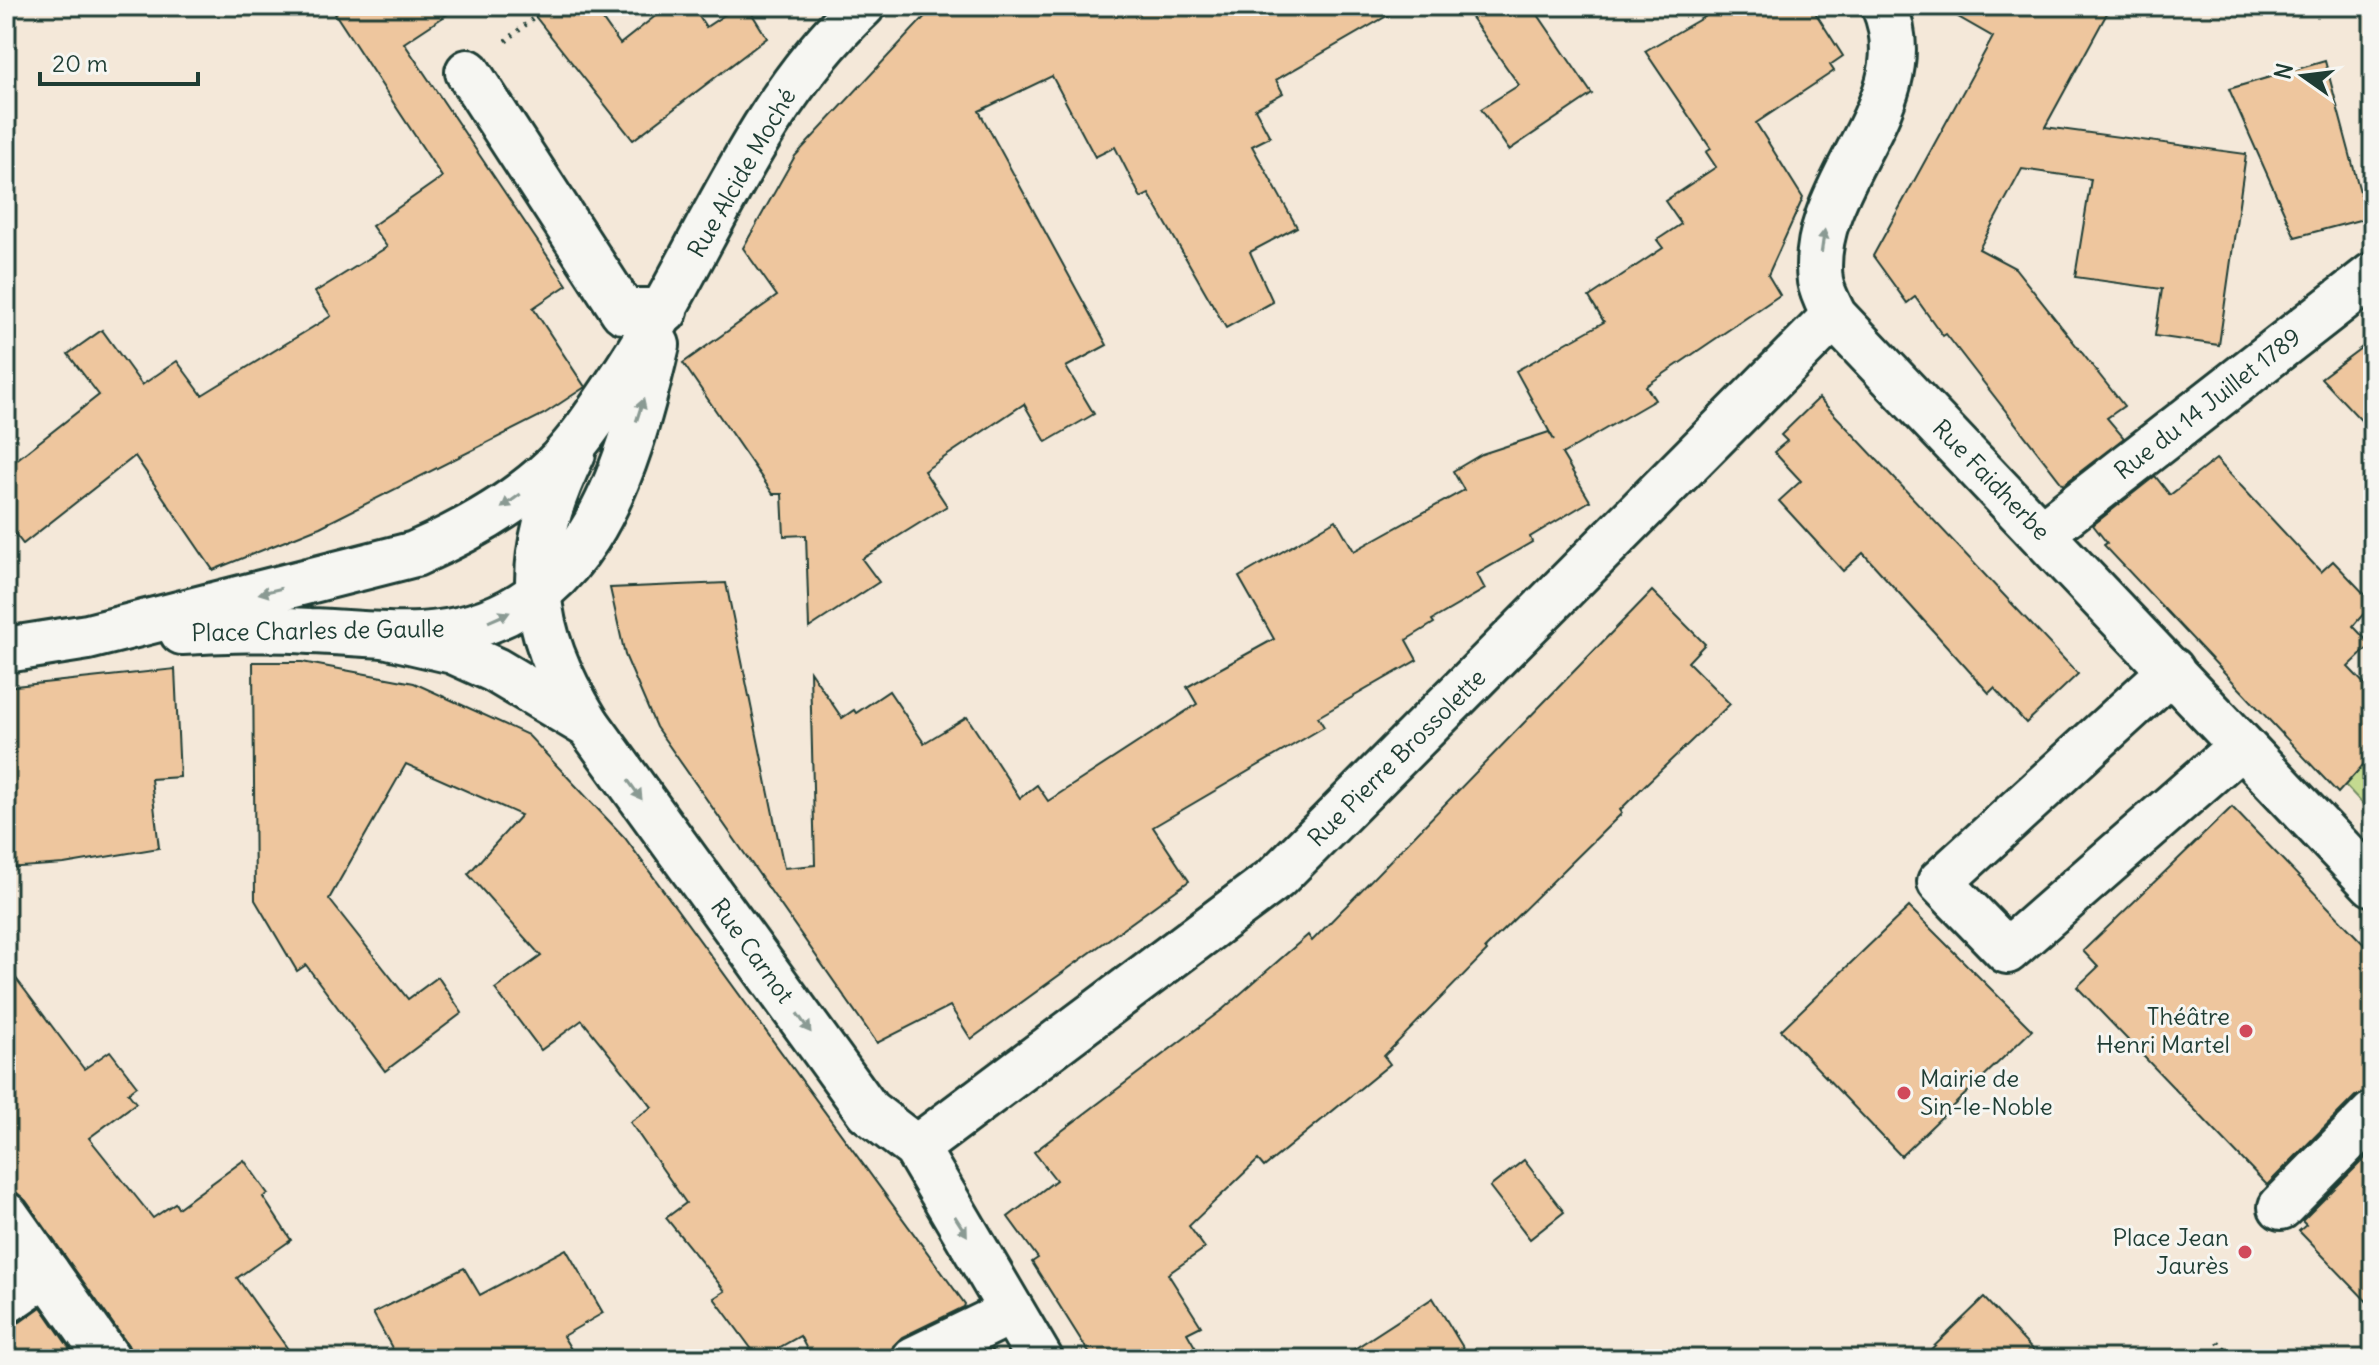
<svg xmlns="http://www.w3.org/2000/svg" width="2379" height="1365" viewBox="0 0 2379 1365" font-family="Delius,sans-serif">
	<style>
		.green { fill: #c4da90; stroke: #728c62; stroke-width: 2 }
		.building { fill: #eec69e; stroke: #1f3d34; stroke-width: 2 }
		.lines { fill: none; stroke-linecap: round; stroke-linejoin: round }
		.minor-casing { stroke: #1f3d34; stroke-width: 50 }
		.path { stroke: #1f3d34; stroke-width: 5; stroke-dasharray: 2 6; stroke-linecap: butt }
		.minor { stroke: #f6f6f2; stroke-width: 44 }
		.oneway { fill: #8a9a93 }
		.poi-dot { fill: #d1495b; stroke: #f6f6f2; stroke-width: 3 }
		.labels { text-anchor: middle; stroke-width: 6; stroke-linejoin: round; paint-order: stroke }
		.street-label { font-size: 24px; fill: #1f3d34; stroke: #f6f6f2 }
		.poi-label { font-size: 24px; fill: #1f3d34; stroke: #f6f6f2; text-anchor: end }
	</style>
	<rect width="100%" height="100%" fill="#f4e8d9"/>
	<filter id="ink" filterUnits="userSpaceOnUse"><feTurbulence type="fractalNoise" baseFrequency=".0125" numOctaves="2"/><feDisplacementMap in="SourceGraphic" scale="16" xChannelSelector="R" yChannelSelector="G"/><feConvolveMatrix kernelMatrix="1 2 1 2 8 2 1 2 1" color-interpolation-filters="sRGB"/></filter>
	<g filter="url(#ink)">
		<polygon class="green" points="2373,752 2373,815 2345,785"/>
		<g class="building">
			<polygon points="330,6 460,6 404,43 567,285 533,308 585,387 544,414 320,527 213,570 135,456 23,544 6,522 6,468 99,395 68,354 102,330 142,385 177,361 202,395 331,316 315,292 387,247 372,226 442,177"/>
			<polygon points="527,6 593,6 620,44 668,6 692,6 706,27 738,6 747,6 767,38 633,140"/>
			<polygon points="940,6 1404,6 1276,80 1283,93 1255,109 1270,137 1252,146 1297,227 1250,252 1273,302 1226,328 1149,194 1141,198 1115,147 1095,157 1052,76 979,111 1107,345 1066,367 1094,414 1046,442 1024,404 924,471 947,506 862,559 879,582 809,628 806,535 784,536 782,494 773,494 683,363 777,296 743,248 795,156 928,13"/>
			<polygon points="1463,6 1532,6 1592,94 1509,150 1481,109 1519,85"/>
			<polygon points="1723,6 1811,6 1843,56 1830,65 1834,71 1756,123 1803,198 1768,275 1780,295 1646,386 1655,400 1562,454 1590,501 1530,537 1532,542 1477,574 1485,589 1432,620 1434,623 1406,640 1417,660 1318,717 1324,727 1153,827 1189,881 971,1039 950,1006 877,1043 656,727 625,655 610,588 726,583 784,868 815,865 810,671 842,718 854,710 856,713 889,691 924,743 967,717 1020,798 1037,785 1048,801 1197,704 1187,687 1274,639 1239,577 1336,520 1354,551 1464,490 1453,471 1482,454 1549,432 1554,440 1516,371 1604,322 1589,297 1663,248 1657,240 1681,224 1665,201 1716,167 1706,152 1711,149 1645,51"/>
			<polygon points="1939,6 2111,6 2045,127 2246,154 2219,345 2155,336 2162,289 2075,277 2091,179 2022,169 1979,249 2015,268 2124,406 2107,418 2124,438 2063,485 1946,334 1943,336 1915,297 1907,303 1873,256 1993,37"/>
			<polygon points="2325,61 2367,218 2295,237 2229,89"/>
			<polygon points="2373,339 2373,433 2321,378"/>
			<polygon points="1819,398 2078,674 2026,723 1994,688 1989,693 1863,553 1843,571 1779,501 1801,481 1774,452 1787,441 1781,435"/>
			<polygon points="2216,459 2321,572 2333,561 2373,603 2353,626 2371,645 2348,667 2373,693 2373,754 2338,793 2104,545 2107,543 2093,525 2155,476 2170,495"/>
			<polygon points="1652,591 1705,644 1688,662 1730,704 1645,785 1620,810 1622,813 1485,948 1487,951 1384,1056 1390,1064 1264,1167 1258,1160 1189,1226 1205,1248 1168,1274 1201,1326 1187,1333 1202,1359 1093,1359 1032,1262 1038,1258 1008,1217 1056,1180 1034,1152 1223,1009 1308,935 1312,941"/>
			<polygon points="253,662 302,662 414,683 528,735 625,838 965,1304 964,1307 902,1337 893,1346 889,1359 812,1359 800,1336 759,1359 714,1298 725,1291 666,1218 686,1203 630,1122 652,1107 582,1020 541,1050 495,989 541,956 468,874 521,815 406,764 329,899 408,999 438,977 462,1013 385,1071 306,965 297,971 255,900"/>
			<polygon points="175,669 180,777 151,779 159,848 64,864 6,868 6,687"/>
			<polygon points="2232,807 2373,954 2373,1090 2355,1096 2267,1185 2077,987 2098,967 2083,951"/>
			<polygon points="1909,907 2032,1030 1901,1156 1781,1030"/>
			<polygon points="6,965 84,1069 110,1051 137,1086 128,1093 136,1103 89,1138 153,1218 175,1203 178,1208 244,1160 268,1194 263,1197 291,1240 237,1278 295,1359 133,1359 128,1345 26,1201 17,1193 6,1190"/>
			<polygon points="2373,1150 2373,1308 2299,1231 2306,1225 2302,1221"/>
			<polygon points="1524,1160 1564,1212 1530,1239 1490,1187"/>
			<polygon points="566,1249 603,1313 563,1336 577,1359 398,1359 373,1313 464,1268 480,1295"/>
			<polygon points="1433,1298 1470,1359 1339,1359"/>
			<polygon points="1984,1298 2041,1359 1921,1359"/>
			<polygon points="41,1307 77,1359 6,1359 6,1326 20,1322"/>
			<polygon points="991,1349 998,1359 971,1359"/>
		</g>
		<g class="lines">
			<g class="minor-casing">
				<g id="minor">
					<path d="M1884,6C1926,104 1807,182 1820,281C1822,293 1829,305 1834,316L2373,884"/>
					<polyline points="468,72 623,311 665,311"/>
					<path d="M573,453C522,558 527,625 587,723"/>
					<polyline points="2042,533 2373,275"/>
					<path d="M182,632C225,630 268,628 310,631C347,632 384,637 420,635C584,625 625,480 657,345"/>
					<polyline points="384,635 453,651 495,670 589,726 868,1111 916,1148 1040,1359"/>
					<path d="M6,650L88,637L415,554C465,532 514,505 553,468C578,444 597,414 616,386C702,261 748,112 862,6"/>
					<polyline points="2172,670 1940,882 2007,951 2241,746"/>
					<polyline points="916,1148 1276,878 1834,316"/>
					<polyline points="2281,1207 2373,1114"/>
					<polyline points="6,1215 108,1359"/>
					<polyline points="6,1301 47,1273"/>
					<polyline points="914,1359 1011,1312"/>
				</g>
			</g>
			<g class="path">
				<polyline points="506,41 536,16 530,6"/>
				<polyline points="2218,1342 2234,1359"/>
			</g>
			<use href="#minor" class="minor"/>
		</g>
		<defs><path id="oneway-solid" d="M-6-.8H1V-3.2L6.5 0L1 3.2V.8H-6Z" transform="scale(2)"/></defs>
		<g class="oneway">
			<use href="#oneway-solid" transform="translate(1823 241) rotate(-82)"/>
			<use href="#oneway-solid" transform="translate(640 410) rotate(-72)"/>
			<use href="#oneway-solid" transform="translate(511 501) rotate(144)"/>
			<use href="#oneway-solid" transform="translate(270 591) rotate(167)"/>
			<use href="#oneway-solid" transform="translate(499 617) rotate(-24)"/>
			<use href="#oneway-solid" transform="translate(635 790) rotate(54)"/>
			<use href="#oneway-solid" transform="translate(804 1023) rotate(54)"/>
			<use href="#oneway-solid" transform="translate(961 1226) rotate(58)"/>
		</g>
	</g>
	<g class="poi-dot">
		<circle cx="2246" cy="1031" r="8"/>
		<circle cx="1904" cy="1093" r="8"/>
		<circle cx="2245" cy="1252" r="8"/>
	</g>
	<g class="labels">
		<g class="street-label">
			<text transform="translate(742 173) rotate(-60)" y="8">Rue Alcide Moché</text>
			<text transform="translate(2208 404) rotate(-38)" y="8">Rue du 14 Juillet 1789</text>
			<text transform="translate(1991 480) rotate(46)" y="8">Rue Faidherbe</text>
			<text transform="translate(318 631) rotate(-1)" y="8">Place Charles de Gaulle</text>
			<text transform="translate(1397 758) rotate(-45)" y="8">Rue Pierre Brossolette</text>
			<text transform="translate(752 951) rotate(54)" y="8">Rue Carnot</text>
		</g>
		<g class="poi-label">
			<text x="2230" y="1025">Théâtre<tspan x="2230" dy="28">Henri Martel</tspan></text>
			<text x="1920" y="1087" text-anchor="start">Mairie de<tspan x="1920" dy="28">Sin-le-Noble</tspan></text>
			<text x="2229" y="1246">Place Jean<tspan x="2229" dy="28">Jaurès</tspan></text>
		</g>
	</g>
	<rect width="2379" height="1365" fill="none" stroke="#f6f6f2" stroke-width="32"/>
	<rect x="16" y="16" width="2347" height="1333" fill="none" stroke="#1f3d34" stroke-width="3" filter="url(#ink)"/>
	<g transform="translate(2303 76) rotate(284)" stroke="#f6f6f2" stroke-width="6" paint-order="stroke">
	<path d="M0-6L14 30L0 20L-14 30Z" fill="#1f3d34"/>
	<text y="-12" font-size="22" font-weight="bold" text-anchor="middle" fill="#1f3d34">N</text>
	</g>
	<path d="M40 72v12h158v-12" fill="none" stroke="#1f3d34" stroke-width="4"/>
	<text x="52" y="72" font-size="24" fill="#1f3d34" stroke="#f6f6f2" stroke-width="6" paint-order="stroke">20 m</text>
</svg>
